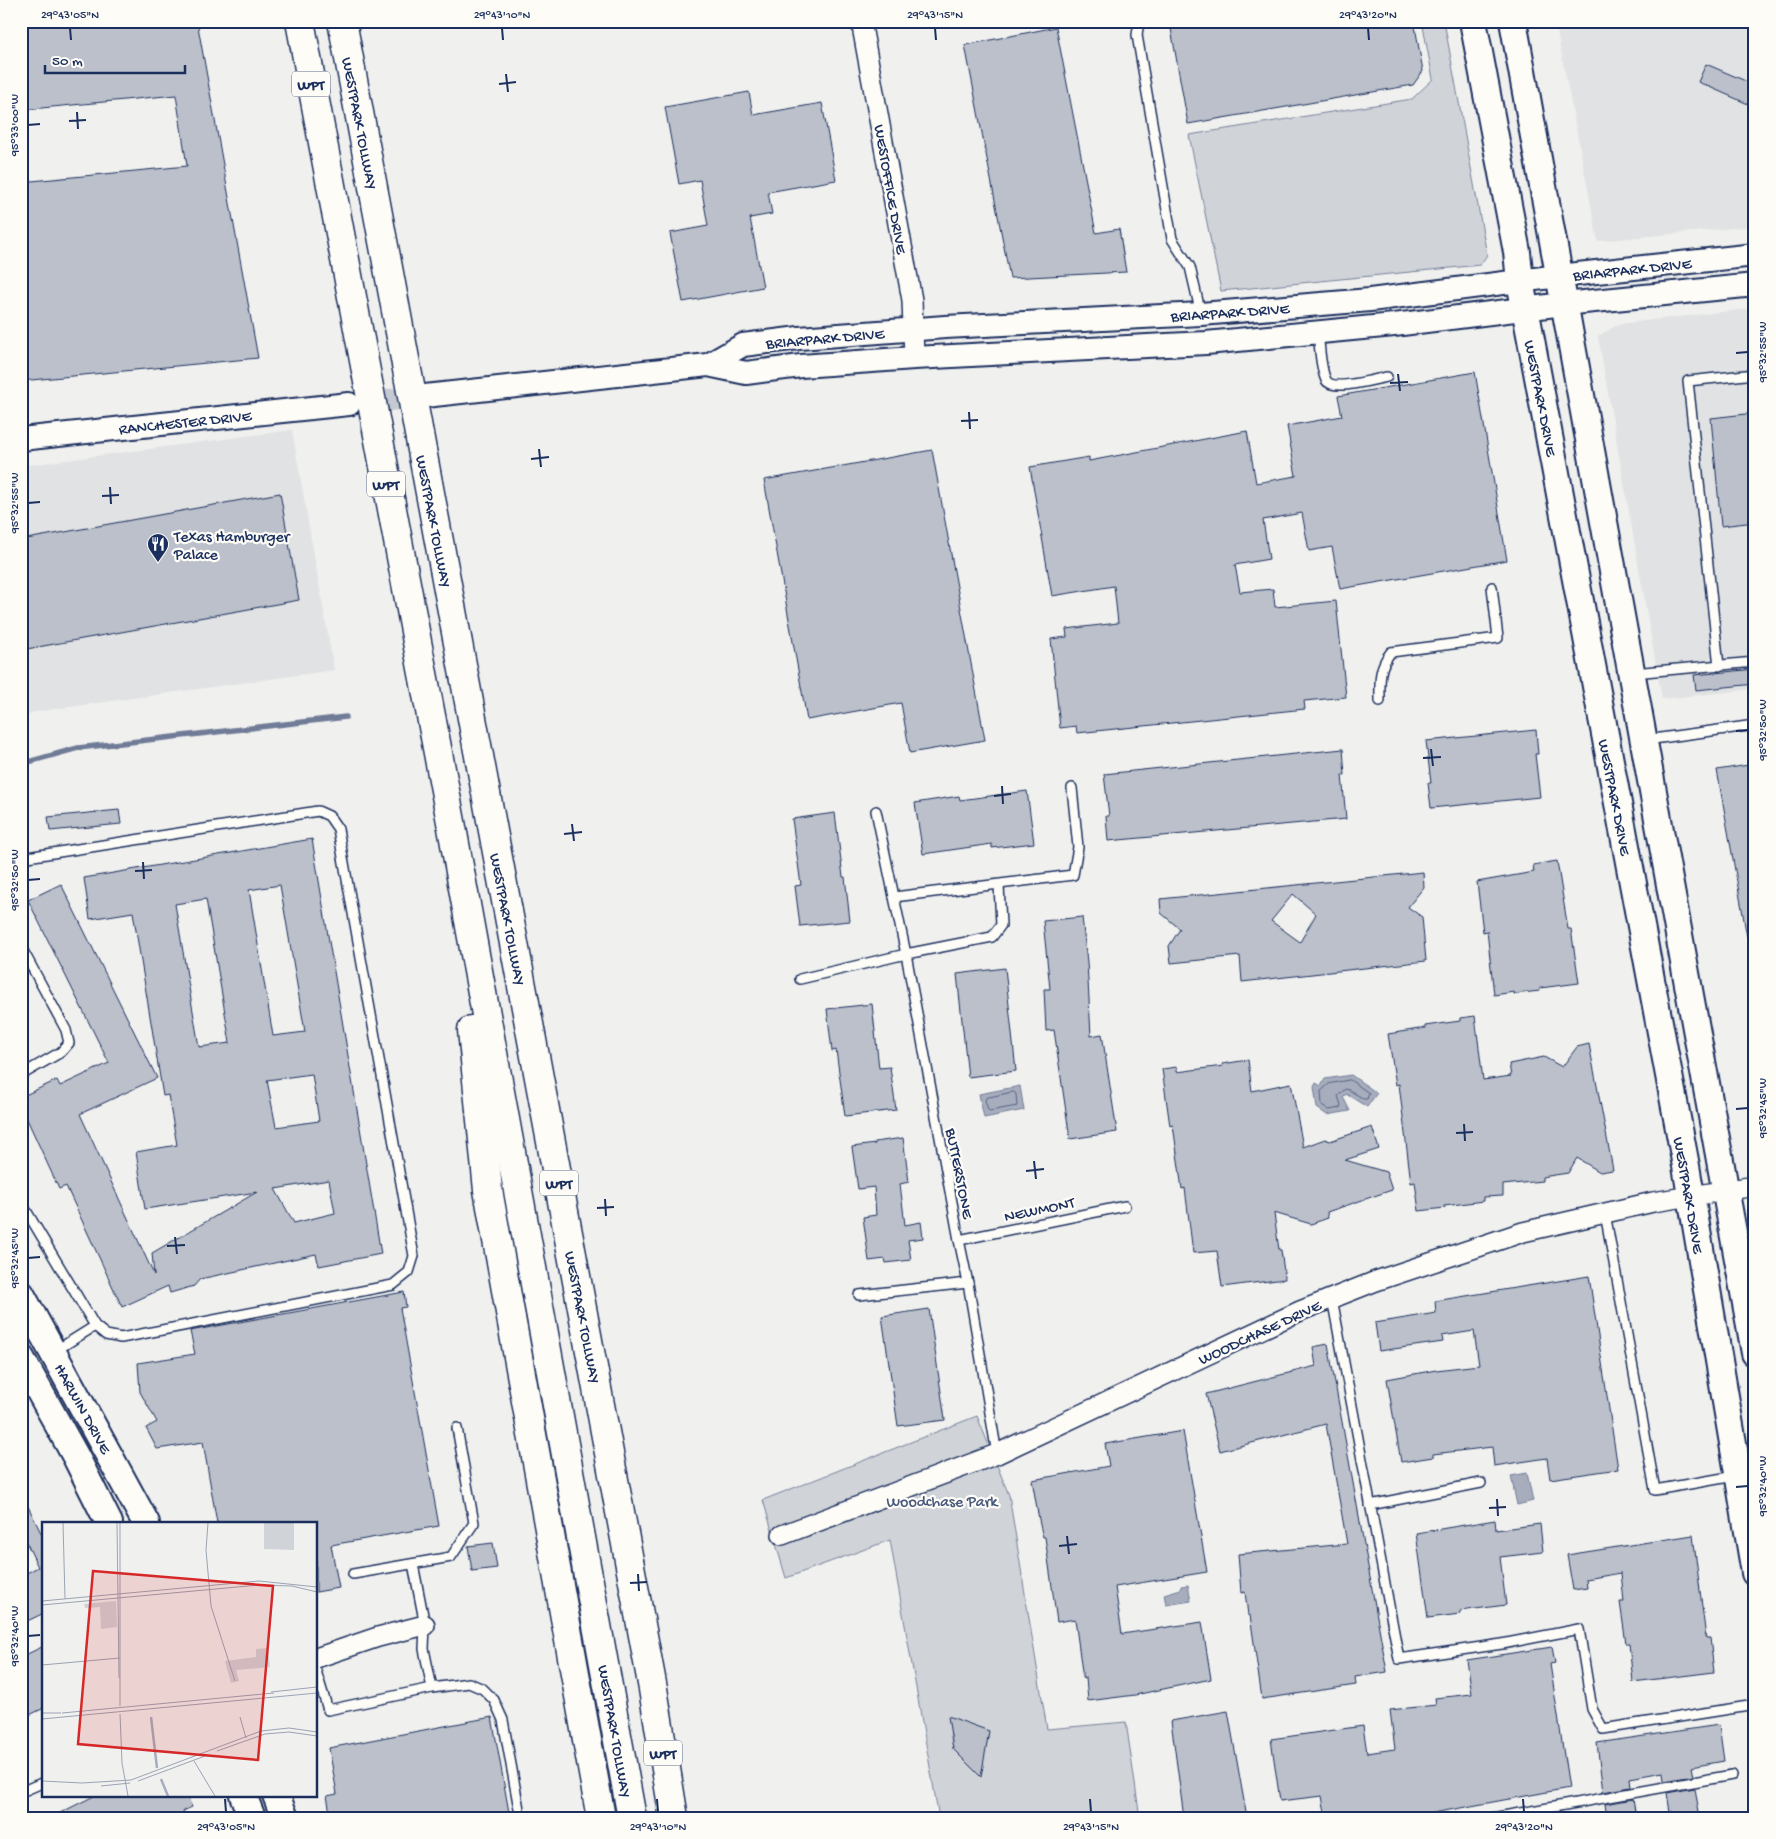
<svg xmlns="http://www.w3.org/2000/svg" width="1776" height="1839" viewBox="0 0 1776 1839" font-family="'Gochi Hand',sans-serif">
	<style>
		.built { fill: #e0e2e3 }
		.green { fill: #d0d3d8; stroke: #76819b }
		.water { fill: #a7adbd; stroke: #6f7b97 }
		.lines { fill: none; stroke-linecap: round; stroke-linejoin: round }
		.shore { stroke: #536184; stroke-width: 1 }
		.stream { stroke: #6f7b97; stroke-width: 5.5 }
		.building { fill: #bbc0ca; stroke: #1b2f5e; fill-rule: evenodd }
		.tertiary-tunnel { stroke: #c5c9d1; stroke-width: 22; stroke-dasharray: 22 11; stroke-linecap: butt }
		.service-casing { stroke: #1b2f5e; stroke-width: 12 }
		.minor-casing { stroke: #1b2f5e; stroke-width: 22 }
		.tertiary-casing { stroke: #1b2f5e; stroke-width: 26 }
		.secondary-casing { stroke: #1b2f5e; stroke-width: 30 }
		.motorway-casing { stroke: #1b2f5e; stroke-width: 31 }
		.service { stroke: #fdfcf7; stroke-width: 9 }
		.minor { stroke: #fdfcf7; stroke-width: 19 }
		.tertiary { stroke: #fdfcf7; stroke-width: 22 }
		.secondary { stroke: #fdfcf7; stroke-width: 26 }
		.motorway { stroke: #fdfcf7; stroke-width: 28 }
		.ticks { fill: none; stroke: #1b2f5e; stroke-width: 2 }
		.labels { text-anchor: middle; stroke-width: 4.5; stroke-linejoin: round; paint-order: stroke }
		.shield { fill: #fdfcf7; stroke: #5f6c8c; stroke-width: 1 }
		.shield-label { font-size: 15px; font-weight: bold; fill: #1b2f5e }
		.street-label { font-size: 16px; fill: #1b2f5e; stroke: #fdfcf7 }
		.poi-label { font-size: 16px; fill: #1b2f5e; stroke: #fdfcf7; text-anchor: start }
		.park-label { font-size: 16px; fill: #48587c; stroke: #fdfcf7 }
		.inset-river { fill: none; stroke: #a7adbd; stroke-width: 2.5 }
		.inset-road { fill: none; stroke: #9ba3b4; stroke-width: 1 }
		.view { fill: #d62828; fill-opacity: 0.15; stroke: #d62828; stroke-width: 2.5 }
		.inset-edge { fill: none; stroke: #1b2f5e; stroke-width: 2.5 }
		.neatline { fill: none; stroke: #1b2f5e; stroke-width: 2 }
		.ticks-label { font-size: 12px; text-anchor: middle; fill: #1b2f5e }
	</style>
	<rect width="100%" height="100%" fill="#f0f0ee"/>
	<filter id="ink" filterUnits="userSpaceOnUse"><feTurbulence type="fractalNoise" baseFrequency=".02" numOctaves="2"/><feDisplacementMap in="SourceGraphic" scale="10" xChannelSelector="R" yChannelSelector="G"/><feConvolveMatrix kernelMatrix="1 2 1 2 8 2 1 2 1" color-interpolation-filters="sRGB"/></filter>
	<g filter="url(#ink)">
		<g class="built">
			<polygon points="1555,21 1755,21 1755,226 1598,241"/>
			<polygon points="1755,308 1755,689 1662,699 1598,336 1619,324"/>
			<polygon points="292,430 334,670 34,712 21,717 21,466"/>
		</g>
		<g class="green">
			<polygon points="1422,21 1444,21 1487,255 1480,265 1221,291 1189,135 1412,99 1433,79"/>
			<polygon points="977,1416 1009,1495 1047,1729 1126,1722 1140,1818 939,1818 890,1540 786,1578 763,1500"/>
		</g>
		<g class="water">
			<polygon points="1351,1075 1377,1093 1367,1107 1346,1094 1343,1097 1350,1111 1327,1115 1317,1108 1314,1087 1316,1083 1321,1086 1325,1079"/>
			<polygon points="1020,1086 1024,1110 984,1118 979,1094"/>
			<polygon points="1527,1473 1533,1501 1517,1505 1511,1476"/>
			<polygon points="1188,1585 1191,1601 1166,1605 1164,1594 1181,1589 1181,1586"/>
		</g>
		<g class="lines">
			<g class="shore">
				<polygon points="1350,1080 1369,1093 1367,1099 1364,1099 1349,1090 1345,1089 1338,1096 1341,1105 1340,1108 1329,1110 1322,1105 1321,1091 1329,1084"/>
				<polygon points="1014,1092 1016,1094 1017,1106 990,1111 988,1110 985,1100 986,1098"/>
			</g>
			<polyline class="stream" points="21,764 78,748 346,717"/>
		</g>
		<g class="building">
			<polygon points="21,21 197,21 258,358 21,381 21,182 187,166 176,95 21,110"/>
			<polygon points="1183,21 1414,21 1423,71 1413,85 1188,124 1170,23"/>
			<polygon points="1056,27 1096,233 1119,229 1126,272 1010,278 965,45"/>
			<polygon points="1706,64 1755,85 1755,107 1698,82"/>
			<polygon points="749,92 753,115 822,103 836,180 768,192 772,214 750,218 763,287 683,302 670,233 708,226 700,180 679,184 665,107"/>
			<polygon points="1475,372 1507,560 1340,589 1332,547 1309,551 1302,513 1263,520 1269,559 1235,565 1240,592 1273,589 1275,607 1336,601 1346,697 1304,701 1305,709 1077,733 1076,726 1060,728 1051,639 1067,637 1066,629 1118,623 1114,586 1052,596 1030,467 1089,457 1089,461 1247,431 1256,483 1296,476 1287,426 1342,416 1338,396"/>
			<polygon points="1755,413 1755,522 1721,526 1711,418"/>
			<polygon points="932,450 985,740 910,753 901,703 807,720 764,480"/>
			<polygon points="280,493 299,600 21,650 21,540"/>
			<polygon points="1755,669 1755,684 1696,690 1694,675"/>
			<polygon points="1536,730 1538,754 1535,754 1540,797 1431,808 1428,783 1431,783 1426,741"/>
			<polygon points="1343,749 1345,775 1342,775 1346,819 1108,841 1106,816 1109,816 1104,774"/>
			<polygon points="1755,764 1755,795 1752,796 1755,812 1755,937 1747,937 1717,770"/>
			<polygon points="1027,791 1034,843 992,848 992,844 923,854 915,803 959,796 960,800"/>
			<polygon points="119,810 121,824 50,831 48,817"/>
			<polygon points="835,813 843,877 845,877 850,921 800,926 795,886 801,885 792,819"/>
			<path d="M312,839L381,1254L319,1266L316,1254L200,1279L194,1286L170,1293L168,1286L122,1307L66,1186L59,1189L21,1106V1097L57,1080L60,1086L109,1063L28,900L61,884L157,1078L80,1114L154,1275L152,1253L257,1192L145,1209L136,1152L177,1145L168,1095L163,1096L133,912L90,919L84,878ZM280,885L305,1032L273,1036L249,890ZM206,899L230,1043L199,1047L175,904ZM312,1074L319,1121L276,1127L267,1080ZM329,1180L335,1213L294,1223L275,1189Z"/>
			<polygon points="1557,861 1568,929 1571,929 1579,983 1540,988 1540,991 1514,994 1514,992 1494,995 1487,931 1483,932 1477,882 1534,872 1533,865"/>
			<path d="M1423,872L1424,887L1408,907L1422,917L1426,961L1242,982L1240,956L1171,963L1169,946L1180,929L1161,913L1160,899ZM1293,894L1316,914L1300,942L1271,921Z"/>
			<polygon points="1082,917 1087,962 1091,1036 1102,1034 1117,1132 1070,1139 1054,1030 1046,1031 1044,989 1050,989 1043,921"/>
			<polygon points="1005,968 1016,1071 968,1077 957,974"/>
			<polygon points="872,1004 879,1068 890,1067 896,1110 845,1116 836,1050 832,1051 827,1009"/>
			<polygon points="1475,1016 1483,1080 1511,1076 1509,1064 1544,1057 1562,1067 1577,1047 1589,1044 1613,1170 1600,1172 1577,1158 1568,1173 1542,1177 1542,1181 1503,1185 1503,1196 1483,1197 1483,1201 1444,1206 1445,1208 1419,1211 1415,1182 1411,1183 1399,1084 1396,1085 1388,1034 1425,1028 1425,1026 1460,1021 1460,1018"/>
			<polygon points="1248,1060 1252,1091 1291,1083 1303,1147 1325,1139 1330,1141 1372,1127 1379,1149 1345,1160 1386,1172 1392,1190 1327,1212 1328,1218 1311,1224 1274,1213 1279,1250 1281,1250 1285,1279 1222,1287 1217,1251 1193,1253 1185,1188 1182,1189 1173,1125 1170,1126 1162,1069 1177,1067 1177,1072 1223,1066 1222,1064"/>
			<polygon points="903,1138 909,1182 900,1184 905,1225 921,1222 923,1238 908,1240 911,1260 886,1263 885,1259 869,1261 863,1217 876,1215 874,1187 858,1189 852,1147 875,1144 875,1142"/>
			<polygon points="1589,1276 1618,1469 1550,1479 1547,1458 1494,1466 1492,1447 1433,1454 1433,1457 1401,1462 1387,1379 1436,1370 1479,1365 1474,1331 1442,1336 1443,1342 1379,1351 1375,1323 1436,1313 1435,1301"/>
			<polygon points="404,1292 406,1307 400,1308 439,1526 331,1545 339,1588 316,1592 316,1523 217,1523 203,1442 157,1449 146,1428 157,1422 140,1392 138,1363 195,1354 190,1331"/>
			<polygon points="929,1309 945,1420 898,1426 882,1316"/>
			<polygon points="1328,1344 1387,1672 1355,1677 1356,1685 1262,1699 1250,1615 1248,1615 1245,1592 1241,1593 1238,1554 1347,1544 1326,1424 1220,1451 1206,1394 1316,1366 1313,1347"/>
			<polygon points="1183,1431 1207,1572 1115,1587 1122,1634 1202,1622 1211,1679 1135,1695 1088,1701 1086,1678 1083,1679 1075,1619 1057,1622 1045,1537 1043,1537 1040,1525 1032,1480 1109,1466 1105,1444"/>
			<polygon points="21,1492 44,1539 44,1613 21,1624 21,1576 38,1567 21,1531"/>
			<polygon points="1495,1520 1496,1530 1540,1524 1543,1552 1500,1557 1506,1605 1460,1611 1460,1614 1428,1618 1416,1533"/>
			<polygon points="1693,1535 1706,1638 1710,1638 1714,1672 1633,1682 1629,1644 1626,1644 1620,1602 1624,1602 1621,1573 1586,1579 1587,1588 1573,1590 1567,1555"/>
			<polygon points="493,1543 497,1568 472,1571 468,1546"/>
			<polygon points="44,1646 44,1708 21,1719 21,1657"/>
			<polygon points="1552,1647 1555,1663 1550,1664 1569,1788 1406,1818 1326,1818 1322,1796 1280,1801 1271,1739 1363,1726 1367,1753 1395,1749 1390,1710 1436,1705 1435,1698 1472,1694 1467,1660"/>
			<polygon points="1228,1711 1247,1818 1184,1818 1171,1721"/>
			<polygon points="948,1716 989,1731 981,1777 953,1749"/>
			<polygon points="492,1717 510,1818 331,1818 327,1796 337,1794 329,1748"/>
			<polygon points="1719,1725 1724,1761 1691,1767 1693,1776 1664,1781 1663,1772 1630,1778 1631,1787 1603,1792 1597,1743"/>
			<polygon points="1695,1788 1700,1818 1674,1818 1673,1811 1670,1812 1667,1793"/>
			<polygon points="96,1795 186,1795 192,1807 183,1811 187,1818 50,1818"/>
			<polygon points="1633,1799 1636,1818 1607,1818 1605,1804"/>
		</g>
		<g class="lines">
			<polyline class="tertiary-tunnel" points="354,404 425,396"/>
			<g class="service-casing">
				<g id="service">
					<polyline points="1139,21 1137,35 1172,239 1190,267 1201,314"/>
					<path d="M1318,333C1320,346 1320,368 1326,380C1332,392 1375,379 1387,377"/>
					<polyline points="1719,666 1688,381 1755,374"/>
					<polyline points="1633,673 1755,662"/>
					<path d="M1380,701C1380,682 1378,668 1391,652L1498,638L1492,587"/>
					<polyline points="1646,740 1755,725"/>
					<polyline points="876,811 906,954 959,1240 968,1283 997,1454"/>
					<polyline points="21,858 318,811 329,816 338,829 414,1256 409,1272 393,1285 121,1338 106,1335 95,1326 21,1202"/>
					<polyline points="894,897 1073,875 1078,847 1072,788"/>
					<polyline points="21,947 66,1030 69,1043 61,1052 21,1075"/>
					<polyline points="800,979 906,954 992,937 1001,925 999,885"/>
					<polyline points="1605,1213 1655,1490 1735,1476"/>
					<polyline points="959,1240 1125,1206"/>
					<polyline points="859,1295 968,1283"/>
					<polyline points="1332,1298 1399,1659 1502,1644 1579,1629 1592,1709 1603,1729 1755,1705"/>
					<polyline points="55,1351 95,1326"/>
					<polyline points="1370,1505 1481,1483"/>
					<polyline points="353,1574 451,1557 474,1523 457,1428"/>
					<polyline points="316,1671 328,1710 432,1688 424,1649 425,1625 413,1564"/>
					<polyline points="432,1688 469,1683 483,1689 494,1700 503,1720 519,1809"/>
					<polyline points="21,1792 44,1782"/>
					<polyline points="1492,1818 1732,1775"/>
				</g>
			</g>
			<g class="minor-casing">
				<g id="minor">
					<polyline points="861,21 912,300 914,358"/>
					<polyline points="782,1535 997,1454 1300,1311 1376,1281 1523,1232 1653,1202 1755,1186"/>
					<polyline points="316,1658 378,1637 425,1625"/>
				</g>
			</g>
			<g class="tertiary-casing">
				<g id="tertiary">
					<polyline points="708,365 743,345 799,338 945,327 1201,314 1309,305 1370,300 1559,276 1755,255"/>
					<polyline points="425,396 708,365 746,373 801,366 914,358 1206,343 1394,325 1564,304 1755,285"/>
					<polyline points="21,439 349,404"/>
				</g>
			</g>
			<g class="secondary-casing">
				<g id="secondary">
					<polyline points="1473,21 1517,252 1520,281 1529,329 1686,1166 1755,1573"/>
					<polyline points="1513,21 1755,1353"/>
					<polyline points="21,1294 146,1523"/>
					<polyline points="21,1358 76,1457 109,1523"/>
					<polyline points="243,1795 252,1818"/>
					<polyline points="276,1795 285,1818"/>
				</g>
			</g>
			<g class="motorway-casing">
				<g id="motorway">
					<polyline points="300,21 451,822 632,1818"/>
					<polyline points="342,21 653,1689 674,1818"/>
					<polyline points="472,1030 488,1190 601,1818"/>
				</g>
			</g>
			<use href="#service" class="service"/>
			<use href="#minor" class="minor"/>
			<use href="#tertiary" class="tertiary"/>
			<use href="#secondary" class="secondary"/>
			<use href="#motorway" class="motorway"/>
		</g>
	</g>
	<path class="ticks" d="M70,28L71,40M502,28L503,40M935,28L936,40M1368,28L1369,40M506,74L508,92M499,84L516,82M77,112L78,129M69,121L86,120M28,125L40,124M1736,353L1748,352M1398,374L1400,391M1390,383L1408,382M969,412L970,429M961,421L978,420M539,449L541,467M531,459L549,457M110,487L111,504M102,496L119,495M28,503L40,502M1736,731L1748,730M1431,749L1433,766M1423,758L1441,757M1002,786L1003,804M994,796L1011,794M572,824L574,841M564,834L582,832M143,862L144,879M135,871L152,870M28,880L40,879M1736,1109L1748,1108M1464,1124L1465,1141M1456,1133L1473,1132M1034,1161L1036,1179M1026,1171L1044,1169M605,1199L606,1216M597,1208L614,1207M175,1237L177,1254M167,1246L185,1245M28,1258L40,1257M1736,1487L1748,1486M1497,1499L1498,1516M1489,1508L1506,1507M1067,1536L1069,1554M1059,1546L1077,1544M638,1574L639,1591M630,1583L647,1582M28,1636L40,1635M225,1799L226,1812M657,1799L658,1812M1090,1799L1091,1812M1523,1799L1524,1812"/>
	<defs>
		<g id="restaurant-pin" transform="scale(1.125)"><path d="M0 17L-7.5 6A9.5 9.5 0 1 1 7.5 6Z" fill="#1b2f5e" stroke="#fdfcf7"/><path d="M-5-6h1v4h1v-4h1v4h1v-4h1v5L-1.5 .5V6h-2V.5L-5-1ZM5-6V6H3V1.5H1.5Q1.5-4 5-6Z" fill="#fff"/></g>
	</defs>
	<g fill-rule="evenodd">
		<use href="#restaurant-pin" x="158" y="544"/>
	</g>
	<g class="labels">
		<g class="shield">
			<rect x="292" y="71.5" width="38" height="25" rx="4"/>
			<rect x="367" y="471.5" width="38" height="25" rx="4"/>
			<rect x="540" y="1170.5" width="38" height="25" rx="4"/>
			<rect x="644" y="1740.5" width="38" height="25" rx="4"/>
		</g>
		<g class="shield-label">
			<text x="311" y="89">WPT</text>
			<text x="386" y="489">WPT</text>
			<text x="559" y="1188">WPT</text>
			<text x="663" y="1758">WPT</text>
		</g>
		<g class="street-label">
			<text transform="translate(361 123) rotate(79)" y="6">WESTPARK TOLLWAY</text>
			<text transform="translate(892 189) rotate(80)" y="6">WESTOFFICE DRIVE</text>
			<text transform="translate(1632 268) rotate(-6)" y="6">BRIARPARK DRIVE</text>
			<text transform="translate(1230 311) rotate(-4)" y="6">BRIARPARK DRIVE</text>
			<text transform="translate(825 337) rotate(-5)" y="6">BRIARPARK DRIVE</text>
			<text transform="translate(1542 398) rotate(79)" y="6">WESTPARK DRIVE</text>
			<text transform="translate(185 421) rotate(-6)" y="6">RANCHESTER DRIVE</text>
			<text transform="translate(435 521) rotate(79)" y="6">WESTPARK TOLLWAY</text>
			<text transform="translate(1616 797) rotate(79)" y="6">WESTPARK DRIVE</text>
			<text transform="translate(509 919) rotate(79)" y="6">WESTPARK TOLLWAY</text>
			<text transform="translate(961 1173) rotate(79)" y="6">BUTTERSTONE</text>
			<text transform="translate(1690 1195) rotate(80)" y="6">WESTPARK DRIVE</text>
			<text transform="translate(1039 1208) rotate(-12)" y="6">NEWMONT</text>
			<text transform="translate(584 1317) rotate(79)" y="6">WESTPARK TOLLWAY</text>
			<text transform="translate(1259 1331) rotate(-25)" y="6">WOODCHASE DRIVE</text>
			<text transform="translate(84 1408) rotate(61)" y="6">HARWIN DRIVE</text>
			<text transform="translate(616 1731) rotate(80)" y="6">WESTPARK TOLLWAY</text>
		</g>
		<g class="poi-label">
			<text x="174" y="541">Texas Hamburger<tspan x="174" dy="18">Palace</tspan></text>
		</g>
		<g class="park-label">
			<text x="942" y="1506">Woodchase Park</text>
		</g>
	</g>
	<g transform="translate(42 1522)">
		<rect width="275" height="275" fill="#f0f0ee"/>
		<path d="M222,1H252V28L222,27ZM74,79L75,105L59,107L58,85L43,86L42,82ZM226,126L228,145L194,148L197,159L189,161L183,139L214,135V127Z" fill="#d0d3d8"/>
		<path class="inset-river" d="M109,195L115,246M119,257L126,274"/>
		<path class="inset-road" d="M21,1L23,77M75,1L77,156M78,1V184M166,1L164,28L169,84L193,159M0,79L217,59L275,65M0,83L217,63L250,64L275,70M0,143L78,136M229,170L275,165M0,191H19M20,191L232,171M78,192L80,241L86,274M198,195L204,216M0,197L275,171M175,229L223,212L247,210L275,214M152,239L173,274M0,259L40,261L89,258L219,209L247,206L275,210M96,259L163,234M59,264L88,261"/>
		<path class="view" d="M51,49L231,64L216,238L36,222Z"/>
		<rect width="275" height="275" class="inset-edge"/>
	</g>
	<rect width="1776" height="1839" fill="none" stroke="#fdfcf7" stroke-width="55"/>
	<path d="M45 65v8h140v-8" fill="none" stroke="#1b2f5e" stroke-width="2.5"/>
	<text x="52" y="65" font-size="15" fill="#1b2f5e" stroke="#fdfcf7" stroke-width="4" paint-order="stroke">50 m</text>
	<rect x="28" y="28" width="1720" height="1784" class="neatline"/>
	<g class="ticks-label">
		<text x="70" y="18">29°43'05"N</text>
		<text x="502" y="18">29°43'10"N</text>
		<text x="935" y="18">29°43'15"N</text>
		<text x="1368" y="18">29°43'20"N</text>
		<text transform="translate(14 125) rotate(-90)" y="4">95°33'00"W</text>
		<text transform="translate(1762 352) rotate(-90)" y="4">95°32'55"W</text>
		<text transform="translate(14 503) rotate(-90)" y="4">95°32'55"W</text>
		<text transform="translate(1762 730) rotate(-90)" y="4">95°32'50"W</text>
		<text transform="translate(14 880) rotate(-90)" y="4">95°32'50"W</text>
		<text transform="translate(1762 1108) rotate(-90)" y="4">95°32'45"W</text>
		<text transform="translate(14 1258) rotate(-90)" y="4">95°32'45"W</text>
		<text transform="translate(1762 1486) rotate(-90)" y="4">95°32'40"W</text>
		<text transform="translate(14 1636) rotate(-90)" y="4">95°32'40"W</text>
		<text x="226" y="1830">29°43'05"N</text>
		<text x="658" y="1830">29°43'10"N</text>
		<text x="1091" y="1830">29°43'15"N</text>
		<text x="1524" y="1830">29°43'20"N</text>
	</g>
</svg>
